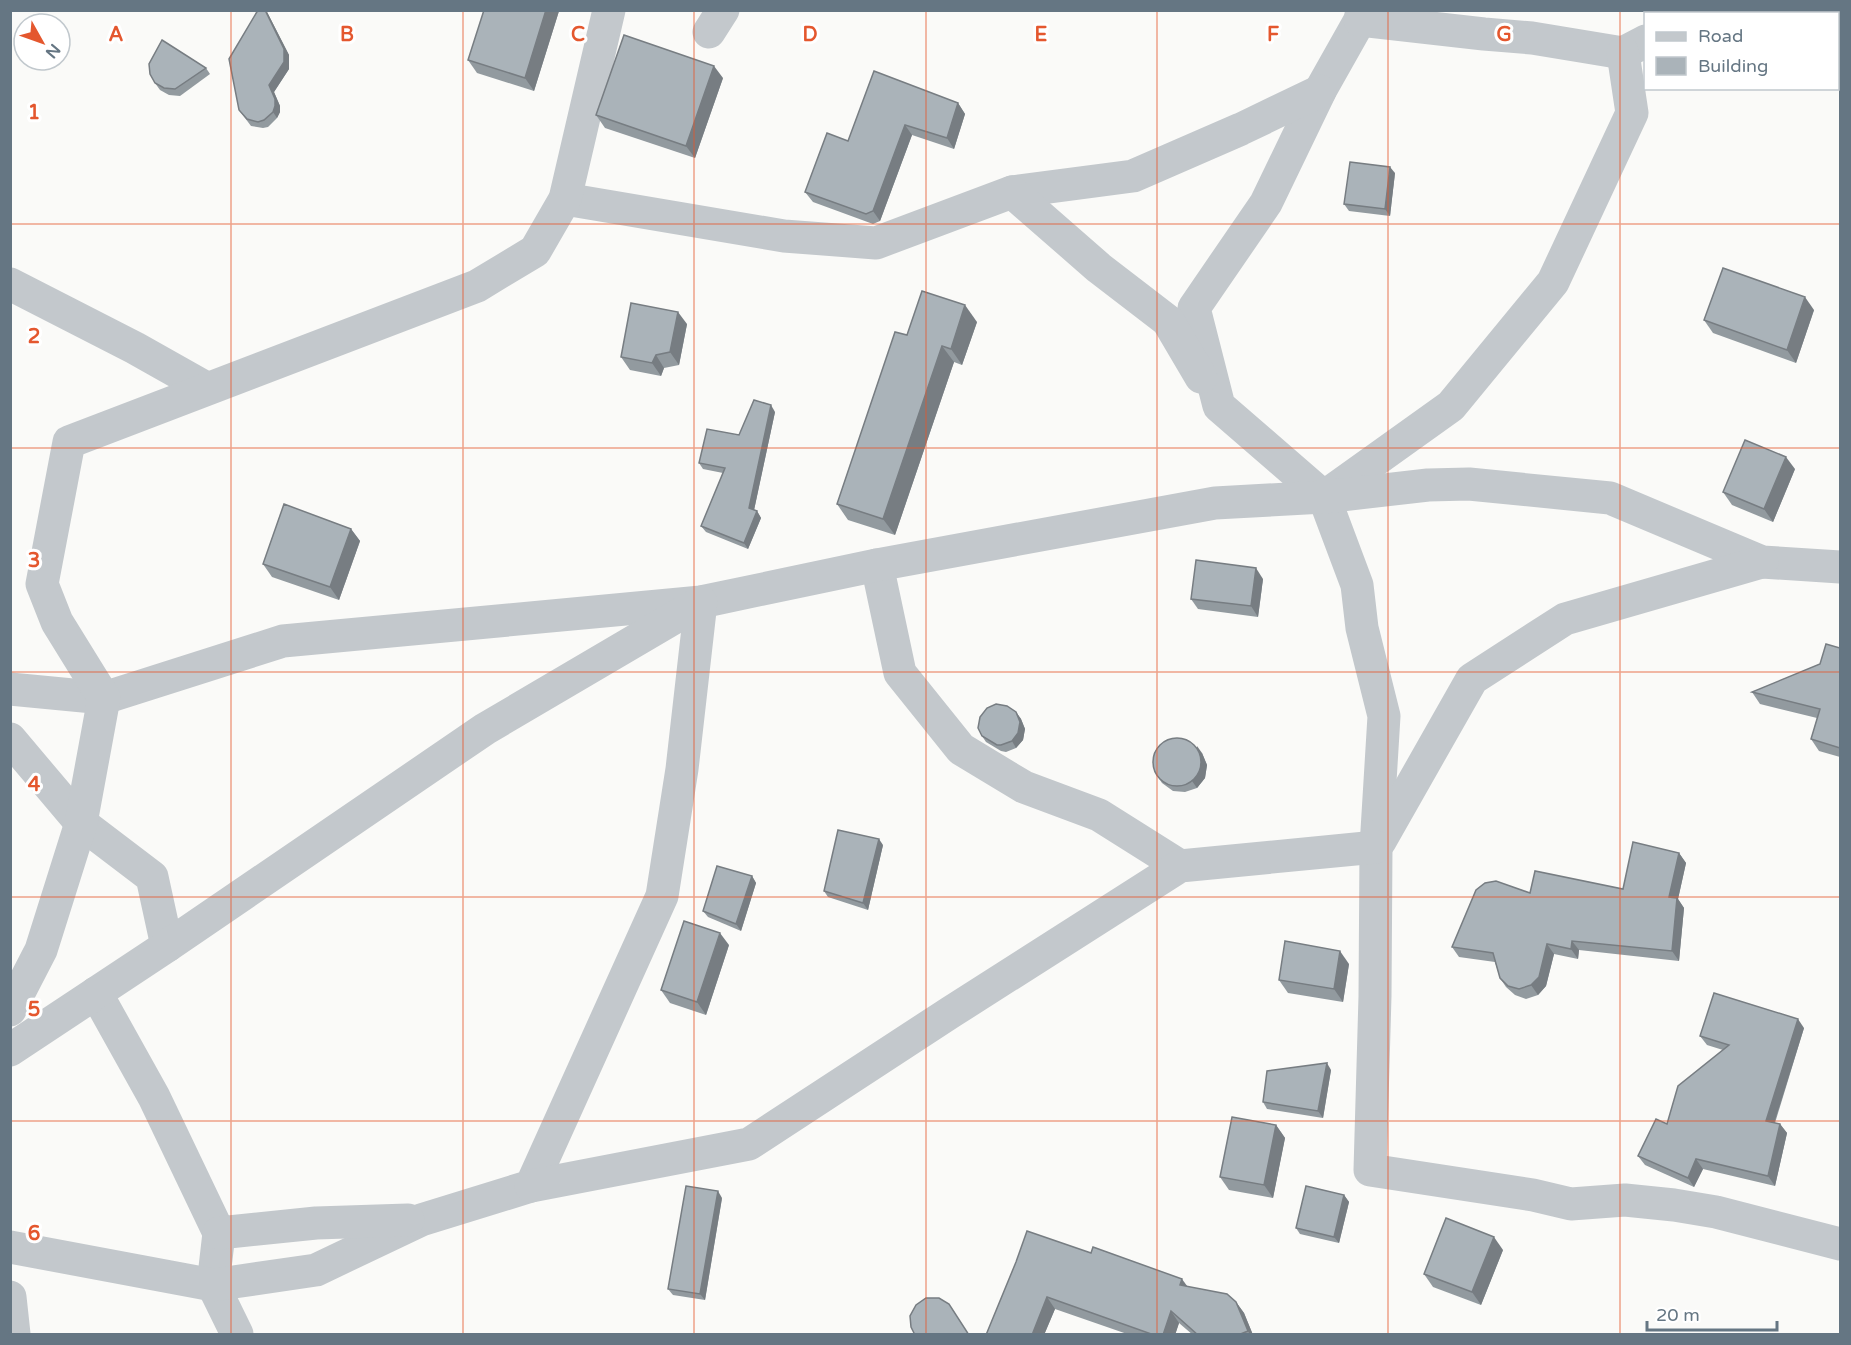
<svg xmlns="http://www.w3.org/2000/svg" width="1851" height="1345" viewBox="0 0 1851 1345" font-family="'Varela Round',sans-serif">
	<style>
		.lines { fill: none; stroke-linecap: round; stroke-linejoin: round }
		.minor { stroke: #c3c8cc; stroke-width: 33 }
		.wall { fill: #929a9f }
		.shaded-wall { fill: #777d82 }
		.building { fill: #aab3b9; stroke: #777d82; stroke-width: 1.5 }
		.grid { fill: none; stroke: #e4572e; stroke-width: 1.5; stroke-opacity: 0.55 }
		.grid-label { font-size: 20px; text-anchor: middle; font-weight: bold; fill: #e4572e; stroke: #fff; stroke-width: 6; stroke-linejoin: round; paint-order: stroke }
	</style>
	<rect width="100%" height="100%" fill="#fafaf8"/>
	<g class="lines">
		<g class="minor">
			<polyline points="1362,10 1360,20 1320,91 1266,203 1194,308 1219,406 1324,497 1357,585 1362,628 1384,716 1376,847 1375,996 1370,1170 1533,1195 1571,1204 1625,1200 1674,1205 1716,1212 1840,1244"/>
			<polyline points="1680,14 1682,10"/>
			<polyline points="1360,20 1484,34 1532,38 1623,53 1646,41"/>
			<polyline points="709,32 723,10"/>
			<polyline points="1012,192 1133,176 1241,129 1320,91"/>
			<polyline points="565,199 784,236 876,243 1012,192 1099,268 1168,321 1201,377"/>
			<polyline points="10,284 135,348 206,388"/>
			<polyline points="1328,494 1451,406 1553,282 1632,113 1623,53"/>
			<polyline points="877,565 900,673 961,749 1024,787 1099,815 1180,866"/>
			<polyline points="10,689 104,698 283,641 701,602 877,565 1215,503 1324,497 1428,485 1469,484 1610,498 1762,562 1840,567"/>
			<polyline points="10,739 81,823 152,877 167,946"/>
			<polyline points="1380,841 1472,679 1565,619 1762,562"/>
			<polyline points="96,993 154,1097 219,1233 213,1285 237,1334"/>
			<polyline points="10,1010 41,950 81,823 104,698 57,622 42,584 69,442 477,286 535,251 565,199 609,10"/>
			<polyline points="10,1050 167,946 485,729 701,602 682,769 662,896 531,1186 421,1220 316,1270 213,1285 10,1247"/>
			<polyline points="531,1186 749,1144 951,1012 1180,866 1376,847"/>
			<polyline points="219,1233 316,1223 408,1220"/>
			<polyline points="10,1297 14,1334"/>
		</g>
	</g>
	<g class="wall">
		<polygon points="258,10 266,10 289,55 289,69 274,92 280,106 280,112 277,118 268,127 263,128 251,126 239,110"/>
		<polygon points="559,11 534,91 477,73 468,60"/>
		<polygon points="206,68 210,74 180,96 169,95 160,90 155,83"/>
		<polygon points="723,78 695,158 605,128 596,115"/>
		<polygon points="958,103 965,114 954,149 912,135 880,221 873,224 813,202 805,192 848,141"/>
		<polygon points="1395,173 1390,216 1349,211 1344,204"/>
		<polygon points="1814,310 1796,363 1713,333 1704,320"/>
		<polygon points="977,322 962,365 954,362 895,535 848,520 837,504 907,335"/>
		<polygon points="687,324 679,365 664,368 661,376 630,370 621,357"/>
		<polygon points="775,412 754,510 757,511 761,518 748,549 706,532 701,526 723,473 703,469 699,463"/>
		<polygon points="1795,469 1773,522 1732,505 1723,492"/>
		<polygon points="351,529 360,541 339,600 272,577 263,564"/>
		<polygon points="1263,579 1258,617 1198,609 1191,599"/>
		<polygon points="1840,648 1840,757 1819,751 1811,739 1817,718 1760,704 1752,692 1820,664"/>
		<polygon points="1016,712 1021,719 1025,729 1023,740 1016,748 1006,752 1001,751 986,742 982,736"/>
		<polygon points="1202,753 1207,765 1205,778 1197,788 1185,792 1173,791 1162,783 1158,777"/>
		<polygon points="883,845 868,910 828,897 824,891"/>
		<polygon points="1679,853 1686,863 1678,899 1684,908 1679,961 1579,950 1578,959 1554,954 1546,986 1538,995 1526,999 1515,995 1506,987 1500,978 1495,962 1459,957 1452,947 1530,893 1623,889"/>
		<polygon points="752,876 756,883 741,931 708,917 703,911"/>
		<polygon points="729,945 706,1015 670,1003 661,990"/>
		<polygon points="1349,964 1343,1002 1288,993 1279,980"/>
		<polygon points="1804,1028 1775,1123 1780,1124 1787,1133 1775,1186 1703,1169 1694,1187 1645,1165 1638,1156 1667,1124 1723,1050 1707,1045 1700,1036"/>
		<polygon points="1331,1070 1323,1118 1267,1109 1263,1102"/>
		<polygon points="1276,1125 1285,1138 1273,1198 1229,1190 1220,1177"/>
		<polygon points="1344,1195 1349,1202 1339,1243 1300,1234 1296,1228"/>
		<polygon points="722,1198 705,1300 673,1295 668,1289"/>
		<polygon points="1503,1250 1481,1305 1433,1287 1424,1274"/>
		<polygon points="1016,1262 1187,1286 1236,1302 1244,1313 1253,1335 1193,1335 1179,1323 1175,1335 1130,1335 1055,1309 1044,1335 986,1335"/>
	</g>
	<g class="shaded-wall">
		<polygon points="265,10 266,10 289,55 289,69 274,92 280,106 280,112 277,118 273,112 269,85"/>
		<polygon points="546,10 559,11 534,91 525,78"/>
		<polygon points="1769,10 1778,10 1778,14 1768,14"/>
		<polygon points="714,66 723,78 695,158 686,146"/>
		<polygon points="958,103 965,114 954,149 947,138"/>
		<polygon points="905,125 912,135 880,221 873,211"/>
		<polygon points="1390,167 1395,173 1390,216 1385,209"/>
		<polygon points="1805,297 1814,310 1796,363 1787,350"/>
		<polygon points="965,305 977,322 962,365 951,349"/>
		<polygon points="678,312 687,324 679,365 670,352"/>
		<polygon points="942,346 954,362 895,535 883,519"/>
		<polygon points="656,355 664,368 661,376 652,363"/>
		<polygon points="771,405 775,412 753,515 749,508"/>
		<polygon points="1786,457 1795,469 1773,522 1764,509"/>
		<polygon points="757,511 761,518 748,549 744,543"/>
		<polygon points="351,529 360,541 339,600 330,587"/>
		<polygon points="1256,568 1263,579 1258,617 1251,606"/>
		<polygon points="1016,712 1021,719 1025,729 1023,740 1016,748 1012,741"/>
		<polygon points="1197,746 1202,753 1207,765 1205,778 1197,788 1192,781"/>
		<polygon points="879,839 883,845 868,910 863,903"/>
		<polygon points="1679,853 1686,863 1678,899 1684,908 1679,961 1672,951 1669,897"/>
		<polygon points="752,876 756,883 741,931 736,924"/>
		<polygon points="720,933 729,945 706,1015 697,1002"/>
		<polygon points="1572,941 1579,950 1578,959 1571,949"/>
		<polygon points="1547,944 1554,954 1546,986 1538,995 1531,985"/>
		<polygon points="1340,951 1349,964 1343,1002 1334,989"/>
		<polygon points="1798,1019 1804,1028 1772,1130 1766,1121"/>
		<polygon points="1327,1063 1331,1070 1323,1118 1318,1111"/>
		<polygon points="1780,1124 1787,1133 1775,1186 1768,1176"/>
		<polygon points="1276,1125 1285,1138 1273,1198 1264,1185"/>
		<polygon points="1696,1159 1703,1169 1694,1187 1688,1178"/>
		<polygon points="718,1191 722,1198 705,1300 700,1294"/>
		<polygon points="1344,1195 1349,1202 1339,1243 1334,1237"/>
		<polygon points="1494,1237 1503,1250 1481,1305 1472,1292"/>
		<polygon points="1182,1279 1190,1290 1180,1285"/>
		<polygon points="1047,1297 1055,1309 1044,1335 1032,1335"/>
		<polygon points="1236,1302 1244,1313 1253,1335 1250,1335 1248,1331"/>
		<polygon points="1171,1311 1179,1323 1175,1335 1163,1335"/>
	</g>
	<g class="building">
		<polygon points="258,10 265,10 284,49 284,62 269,85 275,99 275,106 273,112 264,120 258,122 247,119 239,110 229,59"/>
		<polygon points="484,10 546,10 525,78 468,60"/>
		<polygon points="1723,10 1769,10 1768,14 1722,14"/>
		<polygon points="624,35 714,66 686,146 596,115"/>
		<polygon points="162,40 206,68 175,89 164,88 155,83 150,74 149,64"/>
		<polygon points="874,71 958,103 947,138 905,125 873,211 866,214 805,192 827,133 848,141"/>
		<polygon points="1350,162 1390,167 1385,209 1344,204"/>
		<polygon points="1723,268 1805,297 1787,350 1704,320"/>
		<polygon points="922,291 965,305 951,349 942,346 883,519 837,504 895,332 907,335"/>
		<polygon points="631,303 678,312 670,352 656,355 652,363 621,357"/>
		<polygon points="754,400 771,405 749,508 757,511 744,543 701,526 725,468 699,463 707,429 739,435"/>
		<polygon points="1745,440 1786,457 1764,509 1723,492"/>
		<polygon points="284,504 351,529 330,587 263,564"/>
		<polygon points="1196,560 1256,568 1251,606 1191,599"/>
		<polygon points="1826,644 1840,648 1840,748 1811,739 1820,709 1752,692 1820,664"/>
		<polygon points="996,704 1007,706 1016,712 1020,722 1018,733 1012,741 1001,745 997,745 982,736 978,728 980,717 987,708"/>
		<circle cx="1177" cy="762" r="24"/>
		<polygon points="838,830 879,839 863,903 824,891"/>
		<polygon points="1633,842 1679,853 1669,897 1677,898 1672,951 1572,941 1571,949 1547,944 1539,977 1531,985 1519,989 1508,986 1500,978 1493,953 1452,947 1476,890 1485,883 1496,881 1530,893 1535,871 1623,889"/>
		<polygon points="717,866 752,876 736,924 703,911"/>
		<polygon points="684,921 720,933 697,1002 661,990"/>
		<polygon points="1285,941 1340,951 1334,989 1279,980"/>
		<polygon points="1714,993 1798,1019 1766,1121 1780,1124 1768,1176 1696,1159 1688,1178 1638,1156 1656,1119 1667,1124 1678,1086 1729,1045 1700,1036"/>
		<polygon points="1327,1063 1318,1111 1263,1102 1267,1071"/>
		<polygon points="1232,1117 1276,1125 1264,1185 1220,1177"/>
		<polygon points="686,1186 718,1191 700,1294 668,1289"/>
		<polygon points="1306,1186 1344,1195 1334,1237 1296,1228"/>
		<polygon points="1446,1218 1494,1237 1472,1292 1424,1274"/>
		<polygon points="1027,1231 1091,1253 1093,1247 1182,1279 1180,1285 1227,1294 1236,1302 1248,1331 1238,1335 1198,1335 1171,1311 1163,1335 1154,1335 1047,1297 1032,1335 986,1335 1016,1262"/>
		<polygon points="926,1298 939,1298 949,1304 969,1335 915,1335 911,1327 910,1316 916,1305"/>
	</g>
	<path class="grid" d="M231,10V1334M463,10V1334M694,10V1334M926,10V1334M1157,10V1334M1388,10V1334M1620,10V1334M10,224H1840M10,448H1840M10,672H1840M10,897H1840M10,1121H1840"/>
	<g class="grid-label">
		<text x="116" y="41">A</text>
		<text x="347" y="41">B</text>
		<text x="578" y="41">C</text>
		<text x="810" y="41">D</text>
		<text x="1041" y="41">E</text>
		<text x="1273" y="41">F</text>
		<text x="1504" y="41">G</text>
		<text x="34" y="119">1</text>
		<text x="34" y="343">2</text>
		<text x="34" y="567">3</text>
		<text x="34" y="791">4</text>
		<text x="34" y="1016">5</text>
		<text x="34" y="1240">6</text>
	</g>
	<rect width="1851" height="1345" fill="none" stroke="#657683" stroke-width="24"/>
	<rect x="1644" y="12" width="195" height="78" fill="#ffffff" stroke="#c1c8cd" stroke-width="1.5"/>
	<rect x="1656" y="32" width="30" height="9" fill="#c3c8cc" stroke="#c1c8cd" stroke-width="1.5"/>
	<text x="1698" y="42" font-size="18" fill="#657683">Road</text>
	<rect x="1656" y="57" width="30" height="18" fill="#aab3b9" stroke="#c1c8cd" stroke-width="1.5"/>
	<text x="1698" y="72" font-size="18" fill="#657683">Building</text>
	<g transform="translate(42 42) rotate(130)"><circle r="28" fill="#ffffff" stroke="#c1c8cd" stroke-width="1.5"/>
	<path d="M0-4.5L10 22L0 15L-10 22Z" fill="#e4572e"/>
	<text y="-9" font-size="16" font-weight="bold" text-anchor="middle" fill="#657683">N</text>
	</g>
	<path d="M1647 1321v9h130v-9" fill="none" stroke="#657683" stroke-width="3"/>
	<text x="1656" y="1321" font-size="18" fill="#657683" stroke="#ffffff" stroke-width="4.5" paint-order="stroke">20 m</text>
</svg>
